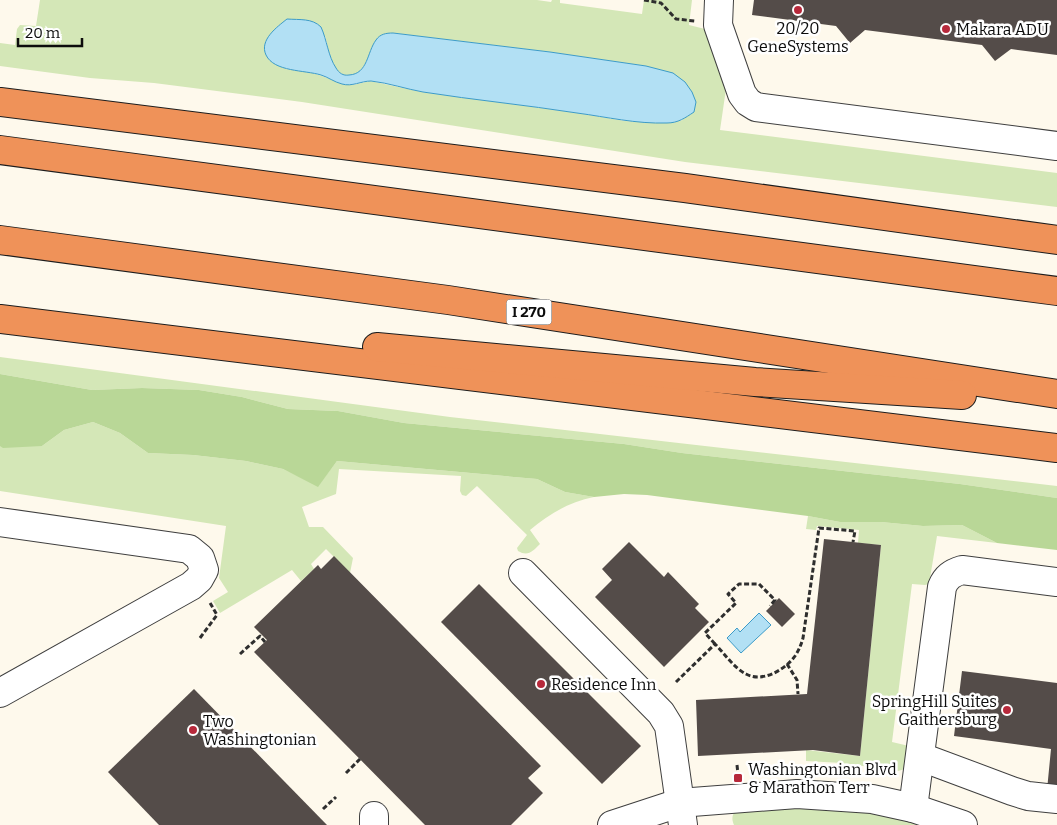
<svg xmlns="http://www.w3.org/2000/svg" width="1057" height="825" font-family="Bitter,serif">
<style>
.green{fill:#d4e7b7;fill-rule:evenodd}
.forest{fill:#b9d797}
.water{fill:#b2e0f4;stroke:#3c9bc8}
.building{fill:#544c49}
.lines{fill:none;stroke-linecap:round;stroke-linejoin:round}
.minor-casing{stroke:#3f3f3f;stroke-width:30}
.highway-casing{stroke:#1d1d1d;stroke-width:30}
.path{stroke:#2e2e2e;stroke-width:3;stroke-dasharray:5 2.5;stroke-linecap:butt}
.minor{stroke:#fff;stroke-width:28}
.highway{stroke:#ef9259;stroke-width:28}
.poi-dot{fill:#b7293b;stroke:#fff;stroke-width:2}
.labels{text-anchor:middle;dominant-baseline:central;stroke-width:5;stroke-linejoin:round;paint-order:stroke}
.shield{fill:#fff;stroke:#555;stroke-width:1}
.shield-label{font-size:15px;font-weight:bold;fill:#0c0c0c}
.poi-label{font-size:16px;fill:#0c0c0c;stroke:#fff;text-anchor:start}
</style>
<rect width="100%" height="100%" fill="#fef9ec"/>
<g class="green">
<path d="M40,0H537L551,2L552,0H560V3L642,14L644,0H692L689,25L705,29L726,89L720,130L1057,173V207L685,162L302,102L154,83L90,78L0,66V43L15,45L17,29L20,25L36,26ZM393,33L550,52L646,66L683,120L668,123L625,121L578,113L422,92L370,81L353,85L343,84L322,76L303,70L285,69L325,36C329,48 331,78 350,75C355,75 360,72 363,67C368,61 369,51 374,46C379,41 387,37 393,33Z"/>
<path d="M0,357L450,417L1057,486V498L960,484L682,453L624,444L404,423L338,411L288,409L242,397L199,390L142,388L92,390L0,374Z"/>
<path d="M93,422L120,433L148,453L193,455L246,461L283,469L318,486L337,461L537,479L565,492L594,497C569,502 549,514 530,530L540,544C533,551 528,557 518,551L517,548L527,535L477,486L466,496L462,495L460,491L461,476L339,469L336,494L302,507L309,527H323L353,558L350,573L326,549L311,564L314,569L301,581L292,570L220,613L213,601L228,592L219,578L226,526L0,491V446H42L64,430Z"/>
<path d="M808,516L840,522H881L923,526L962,525L997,543L937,536L929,584L925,585L912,584L892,742L909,746L905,769L898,771L842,763L806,761V750L860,756L881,545L858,543L859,530L817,526L816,530L806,529Z"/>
<path d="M741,806L861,808L932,825H734C730,816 734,811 741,806Z"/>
</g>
<path class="forest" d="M0,374L92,390L142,388L199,390L242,397L288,409L338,411L404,423L624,444L682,453L960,484L1057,498V550L997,543L962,525L923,526L881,522H840L808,516L647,495L624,494L594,497L565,492L537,479L337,461L318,487L283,469L246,461L193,455L148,453L120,433L93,422L64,430L42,446L3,448L0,446Z"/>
<g class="water">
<path d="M287,19C300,20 312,18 321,27C327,40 328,56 336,68C339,73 343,76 349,75C368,74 367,52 376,40C380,34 386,33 393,33L550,52L646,66L673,73L685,82L692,92L696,102L694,112C685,118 678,123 667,123C636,124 607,117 577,113C526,105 474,100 423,92C406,89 389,83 371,81C361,81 352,87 342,84C334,82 328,77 321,75C305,70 274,72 266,55C259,40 277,27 287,19Z"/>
<path d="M759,613L771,625L741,653L727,638L737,628L740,632Z"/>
</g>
<g class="building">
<path d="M754,0H1057V55L1011,49L995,61L982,45L865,30L850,43L836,26L752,15Z"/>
<path d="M824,539L881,545L860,756L813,750L698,756L696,700L807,694Z"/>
<path d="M629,542L664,577L668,572L699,604L695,608L709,622L664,667L595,597L612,580L602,569Z"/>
<path d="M334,556L541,766L528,778L543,793L511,825H425L254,652L267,640L254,627L318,565L321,569Z"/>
<path d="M479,584L641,746L602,784L441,622Z"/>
<path d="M779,598L795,614L782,627L766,611Z"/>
<path d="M962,671L1057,683V791L1047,790L1051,749L954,736Z"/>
<path d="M194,689L327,825H159L108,772Z"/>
</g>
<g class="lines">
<g class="minor-casing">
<g id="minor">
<path d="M719,0L718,25L742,94L748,102L756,107L1057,146"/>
<path d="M0,522L189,549L200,558L204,570L199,579L191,586L0,693"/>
<path d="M523,573L661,713L669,726L683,825"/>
<path d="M921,757L1012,791L1028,796L1057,799"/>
<path d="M913,808L942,587C946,577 952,573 962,570L1057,582"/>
<path d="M374,825V816"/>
<path d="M612,825L679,803L797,794L872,799L913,808L963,825"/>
</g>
</g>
<g class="highway-casing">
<g id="highway">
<path d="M0,102L685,188L1057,240"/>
<path d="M0,150L1057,291"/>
<path d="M0,240L448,300L1057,394"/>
<path d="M0,319L1057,448"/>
<path d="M377,347L755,382L962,395"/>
</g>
</g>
<g class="path">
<path d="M644,0L661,3L676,19L695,21"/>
<path d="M200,638L217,615L209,601"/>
<path d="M715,644L705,633L736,603L728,594L739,584H759L775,600L770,606"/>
<path d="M240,654L260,636L265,642"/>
<path d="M787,664L797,680L798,694"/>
<path d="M676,682L715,644C724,653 734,668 746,674C762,683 785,670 795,656C799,650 801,645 803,638L819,528L855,531L853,542"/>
<path d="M737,765L738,774"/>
<path d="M346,773L360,759"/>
<path d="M323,809L336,797"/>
</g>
<use href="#minor" class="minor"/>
<use href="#highway" class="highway"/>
</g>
<g class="poi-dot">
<circle cx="798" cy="10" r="5"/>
<circle cx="946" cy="29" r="5"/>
<circle cx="541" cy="684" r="5"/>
<circle cx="1007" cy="710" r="5"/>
<circle cx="193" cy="730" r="5"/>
<rect x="733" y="773" width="10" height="10" rx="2.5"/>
</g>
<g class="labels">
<rect class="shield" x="506.5" y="299.5" width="45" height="25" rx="4"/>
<g class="shield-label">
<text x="529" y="312">I 270</text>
</g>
<g class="poi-label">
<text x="798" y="28" text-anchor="middle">20/20<tspan x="798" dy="18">GeneSystems</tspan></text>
<text x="956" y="29">Makara ADU</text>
<text x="551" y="684">Residence Inn</text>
<text x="997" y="701" text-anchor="end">SpringHill Suites<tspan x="997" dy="18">Gaithersburg</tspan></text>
<text x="203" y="721">Two<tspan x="203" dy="18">Washingtonian</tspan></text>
<text x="748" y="769">Washingtonian Blvd<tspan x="748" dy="18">&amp; Marathon Terr</tspan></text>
</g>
</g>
<path d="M18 38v8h64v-8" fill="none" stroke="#0c0c0c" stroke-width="2.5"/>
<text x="25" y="38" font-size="15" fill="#0c0c0c" stroke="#ffffff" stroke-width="4" paint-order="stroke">20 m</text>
</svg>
